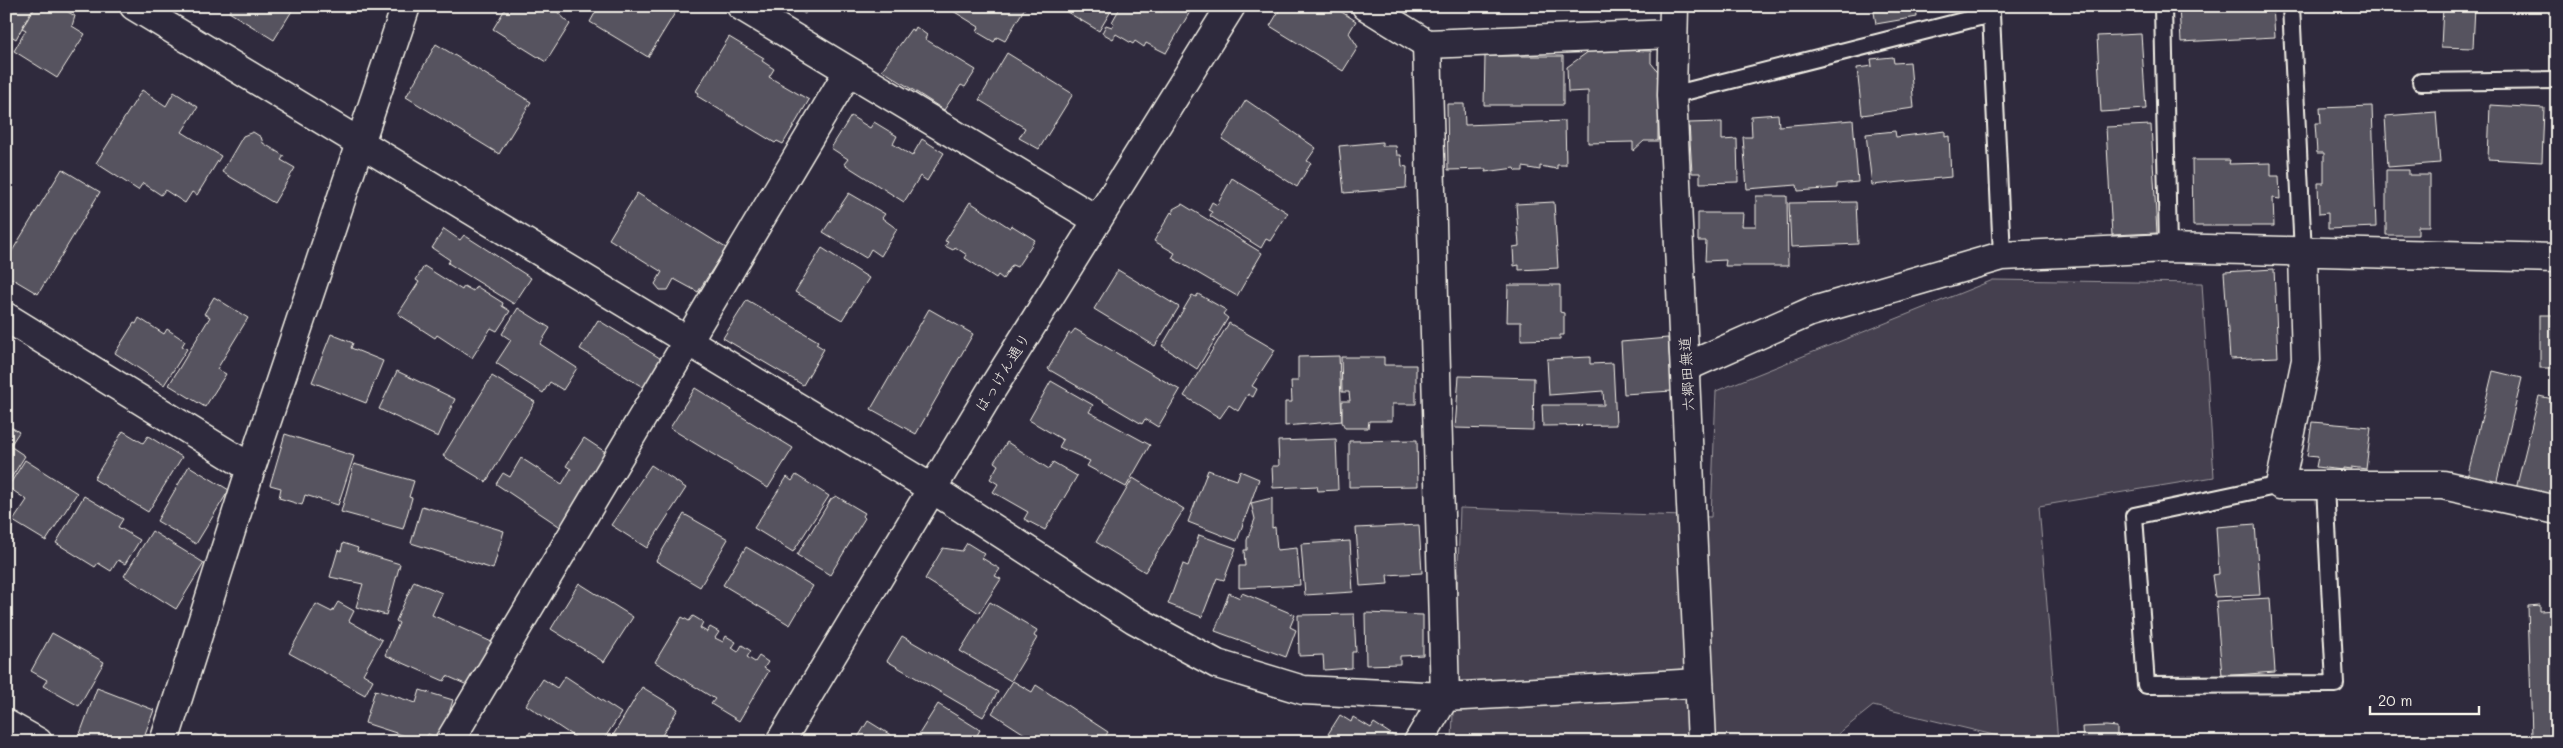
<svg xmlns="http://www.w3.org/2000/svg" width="2563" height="748" font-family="Mali,'Klee One',sans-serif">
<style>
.green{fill:#454050;stroke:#9c989c}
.building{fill:#56525f;stroke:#f4f1e8}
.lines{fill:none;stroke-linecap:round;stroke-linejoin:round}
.lane-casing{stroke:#f4f1e8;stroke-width:20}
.street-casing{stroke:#f4f1e8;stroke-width:31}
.secondary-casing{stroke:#f4f1e8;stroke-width:31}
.lane{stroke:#2f2a3d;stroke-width:16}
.street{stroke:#2f2a3d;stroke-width:28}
.secondary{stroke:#2f2a3d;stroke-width:28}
.labels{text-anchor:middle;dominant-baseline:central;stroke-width:4.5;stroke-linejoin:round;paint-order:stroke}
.street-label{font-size:15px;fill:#f4f1e8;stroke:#2f2a3d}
</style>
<rect width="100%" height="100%" fill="#2f2a3d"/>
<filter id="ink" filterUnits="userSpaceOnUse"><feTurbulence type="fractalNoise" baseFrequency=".02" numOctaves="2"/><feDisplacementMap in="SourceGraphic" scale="10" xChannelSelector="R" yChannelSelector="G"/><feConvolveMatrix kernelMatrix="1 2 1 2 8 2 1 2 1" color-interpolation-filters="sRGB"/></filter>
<g filter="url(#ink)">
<path class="green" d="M1993,280L2202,283L2214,477L2039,506L2058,742H2002V737L1873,706L1828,742H1452L1460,508L1711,517L1716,391Z"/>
<g class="building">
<path d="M6,6H34L16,39L6,33Z"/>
<path d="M36,6H58L75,16L72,26L85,34L57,78L14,51L26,30L22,28Z"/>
<path d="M233,6H295L274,40L229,12Z"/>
<path d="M507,6H551L570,24L546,62L493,29Z"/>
<path d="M599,6H674L678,8L648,57L590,22Z"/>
<path d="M792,6H810L805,14Z"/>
<path d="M945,6H1026L1005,41L997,37L994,42L977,32L979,27Z"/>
<path d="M1057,6H1114L1099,31Z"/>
<path d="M1121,6H1152L1162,12L1165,6H1185L1191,10L1166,53L1146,43L1144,47L1135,41L1133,44L1116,34L1113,39L1102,33L1106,25L1112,27L1114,23L1112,22Z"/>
<path d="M1282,6H1332L1356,21L1349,33L1358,47L1343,71L1270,26Z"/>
<path d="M1480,6H1501L1500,11Z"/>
<rect x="1519" y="6" width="44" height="2"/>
<path d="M1693,6H1719L1694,12Z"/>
<path d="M1873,6H1916L1917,17L1876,24Z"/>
<path d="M2179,6H2273L2275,37L2181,42Z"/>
<path d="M2443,6H2475L2473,48L2441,47Z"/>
<path d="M916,27L927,35L925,39L976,70L965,87L961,85L944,110L882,70L911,29L914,31Z"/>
<path d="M2141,34L2146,109L2101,112L2097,36Z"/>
<path d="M729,37L764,58L762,61L774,69L769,77L809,100L783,144L777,141L775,143L697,96L699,93L696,91Z"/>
<path d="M436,44L531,102L499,154L406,97Z"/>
<path d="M1592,49L1651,51V63L1661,75L1657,76L1663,98L1662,113L1658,123V141H1644L1633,151V142L1588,143V91L1568,92L1567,67Z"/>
<path d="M1007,53L1073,94L1039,149L1019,138L1025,128L979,100Z"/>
<path d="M1485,56H1563V105H1484Z"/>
<path d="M1893,57L1894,63L1910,62L1914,108L1862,115L1857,68L1872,66L1871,59Z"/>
<path d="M142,90L166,106L174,92L198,107L182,132L221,156L197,195L192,192L185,203L165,190L161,195L143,183L138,190L96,163Z"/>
<path d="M1246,100L1316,148L1307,161L1311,163L1297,187L1222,139Z"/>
<path d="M1447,104H1464L1465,125L1565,121L1566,165H1557V169L1540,166V170L1523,167V171H1516L1515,168L1485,172L1486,169L1448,170Z"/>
<path d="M2490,105L2544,108L2542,162L2488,159Z"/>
<path d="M2372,106L2376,227L2328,229V213L2319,214L2318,183H2324V153H2317L2315,123H2321L2320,108Z"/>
<path d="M2436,112L2440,163L2388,167L2385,116Z"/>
<path d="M1778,114L1779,126L1853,120L1858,182L1837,184V188L1798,191L1797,185L1747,189L1743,137H1752L1751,116Z"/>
<path d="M851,116L870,128L874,122L897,136L893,144L912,156L922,139L944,153L927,181L920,176L904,202L844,164L848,159L831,148Z"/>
<path d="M1722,122V140L1737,139L1738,182L1700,183V173H1692L1689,123Z"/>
<path d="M2151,125L2157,233L2112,235L2106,127Z"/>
<path d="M1895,131L1896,137L1945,131V137L1949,136L1951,177L1872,185L1866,134Z"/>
<path d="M253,132L261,137L263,143L284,156L281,160L295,168L274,203L222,172L243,136Z"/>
<path d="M1382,142V146H1396L1397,155H1401L1402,166L1407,167L1406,188L1344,193L1339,146Z"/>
<path d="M2192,160H2230L2229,164L2271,163V176H2279L2280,199L2273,198L2274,226H2193Z"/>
<path d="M62,169L100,192L38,294L6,275V261Z"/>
<path d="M2386,170H2409V175H2430V226H2418V235H2386Z"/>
<path d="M1232,178L1288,213L1270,241L1266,239L1261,248L1210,216L1212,212L1208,210L1212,202L1217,205Z"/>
<path d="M637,193L726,248L698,292L674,279L668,290H660L655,284L662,272L609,239Z"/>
<path d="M849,193L885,214L882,218L897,229L881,256L871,249L866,258L823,232Z"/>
<path d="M1756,196H1787L1788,266H1725L1726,260L1705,261L1706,241H1698V213H1743L1742,226H1756Z"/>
<path d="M970,202L1010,228L1011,225L1035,240L1017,267L1012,265L1003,279L998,275L996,278L965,258L967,255L955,247L953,250L945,246L948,242L945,241Z"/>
<path d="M1554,202L1558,268L1519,270V265L1514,266L1513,247L1519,246L1516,204Z"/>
<path d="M1856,202L1858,244L1791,247L1789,203Z"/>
<path d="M1182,204L1262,253L1237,296L1172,258L1175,253L1154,241L1171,212L1173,214V209Z"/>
<path d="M444,229L460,240L464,235L531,278L514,304L448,263L450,260L432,248Z"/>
<path d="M822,248L869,278L842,320L795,292Z"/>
<path d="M424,266L462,290L464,286L473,291L476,286L503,303L502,306L510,311L497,331L491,328L472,358L437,335L435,338L398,314L419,282L416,280Z"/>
<path d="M2274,269L2278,357L2230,359L2224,272Z"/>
<path d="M1118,270L1179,307L1155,346L1094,309Z"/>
<path d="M1508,285H1560V312L1564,313V335H1560V339L1521,340V322H1507Z"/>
<path d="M1198,294L1226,310L1223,314L1228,318L1197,369L1162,346L1192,295L1196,297Z"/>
<path d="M214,297L248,318L217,369L226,374L205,407L169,385L210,317L204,314Z"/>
<path d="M747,300L818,341L816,344L824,349L803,385L723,338Z"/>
<path d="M518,308L550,328L540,344L577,368L563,390L550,382L543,393L496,363L511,340L502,334Z"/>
<path d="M929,309L973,334L916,434L871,409Z"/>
<rect x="2540" y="315" width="17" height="53"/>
<path d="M139,318L164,334L167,329L185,341L182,346L187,349L164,385L115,353L134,323L136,324Z"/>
<path d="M598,320L663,360L651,392L580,349Z"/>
<path d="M1229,323L1275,350L1252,386L1257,389L1253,397L1248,394L1238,411L1229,405L1220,418L1184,396Z"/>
<path d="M1075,329L1180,390L1158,427L1145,419L1142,424L1048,369L1069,333L1071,334Z"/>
<path d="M331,334L353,343L351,348L383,361L366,403L312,382Z"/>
<path d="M1668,338L1672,391L1624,394L1621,342Z"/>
<path d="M1339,356L1342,421L1285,426V402H1292L1291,381H1298V357Z"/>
<path d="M1341,357H1384V365H1416V404H1392V421H1369L1368,428H1345L1342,422V401H1350L1349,392H1342Z"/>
<path d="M1590,357V364L1613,363L1616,425L1543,426L1542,405H1604L1603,391L1549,395L1547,359Z"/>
<path d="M397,371L455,399L438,437L379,409Z"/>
<path d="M2493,371L2522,378L2496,485L2467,478Z"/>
<path d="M492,376L535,402L486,482L443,456Z"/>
<path d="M1459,376L1534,378L1533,430L1455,428Z"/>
<path d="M1051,381L1093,405L1089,412L1150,445L1126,487L1087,466L1090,461L1059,447L1063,440L1029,420Z"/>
<path d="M695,388L793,448L768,488L670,428Z"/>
<path d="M2539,396L2557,400V499L2516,489Z"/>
<path d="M2312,422L2371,427L2366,469L2351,467V469L2343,468V470L2316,467L2318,457L2307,456Z"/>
<path d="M6,424L19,432L10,446L25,456L6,486Z"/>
<path d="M123,431L143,443L148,436L182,457L148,512L94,479Z"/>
<path d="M285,434L354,456L338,505L305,495L302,505L279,498L281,488L270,485Z"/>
<path d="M584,438L613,457L565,530L496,484L503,473L510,477L521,458L562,484L571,469L566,466Z"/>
<path d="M1336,439L1338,490L1318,491L1317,486L1273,488L1272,466H1279L1278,441Z"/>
<path d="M1417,440L1418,486L1349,487V441Z"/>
<path d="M1007,442L1049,469L1053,462L1077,476L1045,530L1024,519L1028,512L993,492L998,484L990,479L998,465L994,462Z"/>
<path d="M25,460L77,493L46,541L13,521L27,500L8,487Z"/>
<path d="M354,464L414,481L409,497L412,498L403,529L341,512Z"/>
<path d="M651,465L686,488L647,548L611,525Z"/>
<path d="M189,466L229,490L196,544L157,521Z"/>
<path d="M1208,470L1237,480L1240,471L1259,479L1237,541L1188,522Z"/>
<path d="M796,475L829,496L793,552L754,528L787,477L792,481Z"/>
<path d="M1133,478L1184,509L1145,572L1096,542Z"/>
<path d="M84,496L123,519L118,527L140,540L125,564L118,560L111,571L98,563L95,567L56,543Z"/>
<path d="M836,496L865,513L863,516L865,518L830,575L797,555L831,499Z"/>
<path d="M1272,498V528L1275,527L1277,550L1297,548L1300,585L1239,588V566H1245L1244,550H1247V540L1255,519L1251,503Z"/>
<path d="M422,506L504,531L493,569L411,543Z"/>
<path d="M684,514L728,539L700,587L656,561Z"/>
<path d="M2255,524L2260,595L2215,597L2212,575L2219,574L2216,527Z"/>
<path d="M1419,525L1422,573L1387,575L1388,584L1360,586L1356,528Z"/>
<path d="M152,531L204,563L176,609L124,576Z"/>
<path d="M1199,535L1236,548L1224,580L1217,578L1202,617L1168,604L1183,564L1188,566Z"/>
<path d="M1350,541L1353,592L1305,595L1301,544Z"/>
<path d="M343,543L358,548L357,551L400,564L386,615L356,607L363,584L330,577L338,550L341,551Z"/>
<path d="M967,543L985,554L982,558L1000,569L995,576L1001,579L979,613L925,579L943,548L962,551Z"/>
<path d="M746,547L813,586L790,625L723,585Z"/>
<path d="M414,581L442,593L432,615L494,643L474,688L447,676L444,681L385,655L399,623L396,621Z"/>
<path d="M579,583L633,617L604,662L551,629Z"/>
<path d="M1229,593L1240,598L1242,593L1295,615L1290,627L1296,630L1286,657L1215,631Z"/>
<path d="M2270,598L2275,672L2222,676L2216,601Z"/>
<path d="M338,602L354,611L349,621L382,640L363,674L373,680L365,695L289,653L316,604L332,612Z"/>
<path d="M990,602L1037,630L1034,636L1037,638L1011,681L960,651Z"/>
<path d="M2540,605V611L2557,610V736L2532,737L2528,606Z"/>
<path d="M1365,613L1423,615V655L1400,656V664L1366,665Z"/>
<path d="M1354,614L1356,652H1352V668L1324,670L1323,655L1299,656L1298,615Z"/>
<path d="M693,616L703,622L700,628L707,632L710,627L719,632L715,638L723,642L726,636L736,642L732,648L738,652L742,645L751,651L747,657L755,662L759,656L768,662L764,668L769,671L739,721L711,704L715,699L655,662L682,617L689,621Z"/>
<path d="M52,633L104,662L79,706L43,686L47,680L31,671Z"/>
<path d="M902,636L998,692L983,717L887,661Z"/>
<path d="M565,676L621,713L602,742H582L526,705L543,679L557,688Z"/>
<path d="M1013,681L1032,692L1036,685L1108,732L1102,742H1037L992,713Z"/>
<path d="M642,687L678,709L658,742H609Z"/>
<path d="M97,688L154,710L142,742H77Z"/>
<path d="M375,690L416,703L420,690L453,700L441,739L428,734L424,742L365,723Z"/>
<path d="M938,704L980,730L973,742H914Z"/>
<path d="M1340,715L1351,722L1353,717L1371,728L1374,723L1397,738L1395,742H1323Z"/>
<path d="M868,721L902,742H855Z"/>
<path d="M2106,726L2117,727V738H2138V742H2083L2082,727Z"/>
<path d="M530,732L546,742H524Z"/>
<path d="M216,733L230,742H195L201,739L211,741Z"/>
</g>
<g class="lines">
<g class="lane-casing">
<g id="lane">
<path d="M2163,6L2168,248"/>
<path d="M2291,6L2303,253"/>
<path d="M2421,82L2557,80"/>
<path d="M1672,95L1991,14L2002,256"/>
<path d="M2280,485L2134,516L2146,685L2335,684L2325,486"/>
</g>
</g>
<g class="street-casing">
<g id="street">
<path d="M134,6L931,488L1134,619L1217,664L1303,690L1445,697L1699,683"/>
<path d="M741,6L1097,220"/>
<path d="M1366,6L1427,44L1673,34"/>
<path d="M1674,6L1672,95L1702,742"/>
<path d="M2303,253L2306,360L2280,485H2443L2557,510"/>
<path d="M6,317L251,468"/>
<path d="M1686,367L1810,312L2002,256L2168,248L2557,258"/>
<path d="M6,724L38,742"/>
<path d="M164,742L251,468L406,6"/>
<path d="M449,742L848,72"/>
<path d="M1418,742L1445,697L1427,44"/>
</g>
</g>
<g class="secondary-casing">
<path id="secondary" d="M780,742L989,394L1231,6"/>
</g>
<use href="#lane" class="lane"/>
<use href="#street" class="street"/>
<use href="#secondary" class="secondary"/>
</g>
</g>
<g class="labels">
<g class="street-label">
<text transform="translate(1002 372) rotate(-58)">はっけん通り</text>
<text transform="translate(1686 374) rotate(-93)">六郷田無道</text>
</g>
</g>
<rect width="2563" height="748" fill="none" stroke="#2f2a3d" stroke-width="25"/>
<rect x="12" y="12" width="2538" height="723" fill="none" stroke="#f4f1e8" stroke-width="2" filter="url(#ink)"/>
<path d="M2370 706v8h109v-8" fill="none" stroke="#f4f1e8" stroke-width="2.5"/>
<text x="2378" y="706" font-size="15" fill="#f4f1e8" stroke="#2f2a3d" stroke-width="4" paint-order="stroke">20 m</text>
</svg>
